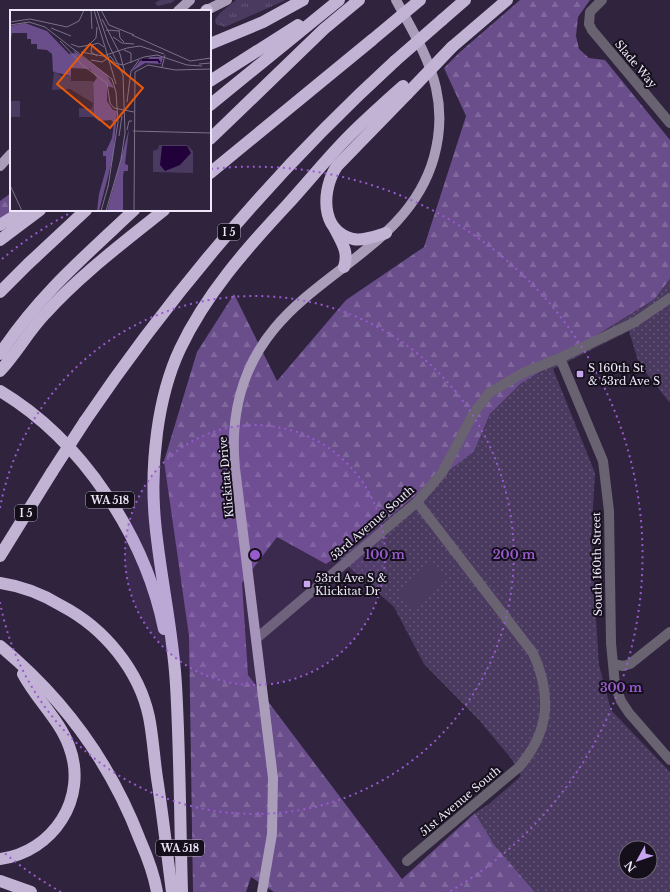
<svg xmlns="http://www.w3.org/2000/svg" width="670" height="892" font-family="'Libre Baskerville',serif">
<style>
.grass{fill:url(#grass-tufts)}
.forest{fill:url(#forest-firs)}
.park{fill:url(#park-dots);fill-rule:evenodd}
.pitch{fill:#4b3a60}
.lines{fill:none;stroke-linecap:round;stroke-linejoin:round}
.minor{stroke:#696371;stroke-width:10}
.major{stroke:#a99db9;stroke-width:10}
.highway{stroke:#c2b3d5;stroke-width:12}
.highway-bridge{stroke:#c2b3d5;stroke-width:12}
.ring{fill:none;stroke:#985bce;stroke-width:2;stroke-dasharray:2 4}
.poi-dot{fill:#c7a6ef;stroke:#140f1b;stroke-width:1.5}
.labels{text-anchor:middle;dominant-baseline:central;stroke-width:4;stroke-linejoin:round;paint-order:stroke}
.shield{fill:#140f1b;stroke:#ada6b6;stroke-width:1}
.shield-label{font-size:10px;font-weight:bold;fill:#eee7f9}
.street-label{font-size:11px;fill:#eee7f9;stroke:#140f1b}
.poi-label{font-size:11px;fill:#eee7f9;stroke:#140f1b;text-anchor:start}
.inset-river{fill:none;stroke:#22013b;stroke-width:2}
.inset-road{fill:none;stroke:#7b7188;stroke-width:1}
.view{fill:#e8590c;fill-opacity:0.15;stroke:#e8590c;stroke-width:2}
.inset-edge{fill:none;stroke:#eee7f9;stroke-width:2}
.centre{fill:#985bce;stroke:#140f1b;stroke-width:2}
.ring-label{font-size:12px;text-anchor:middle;font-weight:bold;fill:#985bce;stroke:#140f1b;stroke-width:4;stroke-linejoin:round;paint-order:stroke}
</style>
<defs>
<pattern id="grass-tufts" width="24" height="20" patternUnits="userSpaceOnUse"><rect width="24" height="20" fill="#4b3a60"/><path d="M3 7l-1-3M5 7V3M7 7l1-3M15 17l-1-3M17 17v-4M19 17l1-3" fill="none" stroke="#655678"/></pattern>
<pattern id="forest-firs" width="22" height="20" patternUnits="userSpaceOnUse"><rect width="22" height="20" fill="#6a4d8b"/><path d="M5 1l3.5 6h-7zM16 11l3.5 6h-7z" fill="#80679c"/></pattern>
<pattern id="park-dots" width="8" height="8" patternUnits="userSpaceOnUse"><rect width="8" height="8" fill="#4b3a60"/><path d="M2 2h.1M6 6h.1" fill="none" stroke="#655678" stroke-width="1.8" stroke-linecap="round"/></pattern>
</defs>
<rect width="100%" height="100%" fill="#2f233d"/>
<g class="grass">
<path d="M160,0H175L171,3L158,6L155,3Z"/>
<path d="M236,0H286L225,27L216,24L215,20L220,13Z"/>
</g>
<g class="forest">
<path d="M520,0H590L578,17L576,36L579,49L589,58L605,60L670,140V279L655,299L560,358L490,414L474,452L414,497L360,541L326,564L277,537L242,583L248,675L402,879L475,813L495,845L535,892H274L251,877L246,892H193L189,636L164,461L197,352L234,294L277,381L346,300L424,247L466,116L444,68L460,52Z"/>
<path d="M11,193V210H15L0,220V201Z"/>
</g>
<path class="park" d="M670,279V403L639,364L629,331L553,369L595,473L591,540L599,665L611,710L670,772V892H535L494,845L475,813L489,804L521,776L513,761L480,721L424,664L394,607L337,556L360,541L414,497L474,452L490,414L520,384L655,299ZM626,848H650V872H626Z"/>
<path class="pitch" d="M430,560L447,576L415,611L398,595Z"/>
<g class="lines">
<g class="minor">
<path d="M602,0L590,12L589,24L592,30L670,123"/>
<path d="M560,358L603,461L609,511L611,643L615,685L621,701L629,713L670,760"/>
<path d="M257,638L417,502L442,473L473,414L489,393L523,373L560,358L635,322L670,298"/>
<path d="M613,664L623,666L630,664L670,632"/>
<path d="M407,861L519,767C550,731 552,695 533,653L417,502"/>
</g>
<g class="major">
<path d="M207,10L227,0"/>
<path d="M178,11L190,0"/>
<path d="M0,166L11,154"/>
<path d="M262,892L272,834L273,778L235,468C230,418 241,369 274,329C324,268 411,240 434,157C440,135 441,110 436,88C429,57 411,28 396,0"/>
</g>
<g class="highway">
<path d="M206,11L207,10"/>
<path d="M442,20L465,0"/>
<path d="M210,44L263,22L303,0"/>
<path d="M452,47L507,0"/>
<path d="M210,81L298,25"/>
<path d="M210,105L339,0"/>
<path d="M210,139L324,29L359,0"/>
<path d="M210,173L372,40"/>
<path d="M0,225L24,210"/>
<path d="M335,229C342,243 349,252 344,267"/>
<path d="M386,233C376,236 364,241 353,239C319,231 322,188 337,166L407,94"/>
<path d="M0,240L40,210"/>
<path d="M0,292L28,264L86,210"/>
<path d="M0,354C38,296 84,257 134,210"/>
<path d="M0,371C16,354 28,332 45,314C80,275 123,243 164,210"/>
<path d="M0,391C82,440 145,536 164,629"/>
<path d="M85,421C174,290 278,168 395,61"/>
<path d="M0,556L52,472"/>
<path d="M0,583C21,586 44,595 62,606C104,628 139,670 149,717C153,737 154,758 157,778C163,816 167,854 172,892"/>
<path d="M0,646C63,698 111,764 140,840C147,856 154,874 157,892"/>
<path d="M0,859C53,852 89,798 69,746C59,719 36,699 23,674"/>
<path d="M0,881L31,892"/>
<path d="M182,892C180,823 180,754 176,685C173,630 160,576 155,521C150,466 157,398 180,349C206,294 246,249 287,205C308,182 328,157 350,135C367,118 385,102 403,86"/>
</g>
<g class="highway-bridge">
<path d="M372,40L420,0"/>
<path d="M395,61L442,20"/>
<path d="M407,94L452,47"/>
<path d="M52,472L85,421"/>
</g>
</g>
<circle cx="255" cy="555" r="130" fill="#985bce" fill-opacity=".12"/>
<g class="ring">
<circle cx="255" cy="555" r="130"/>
<path d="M0 508A259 259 0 1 1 0 602"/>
<path d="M61 892A389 389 0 0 1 2 851M2 259A389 389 0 0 1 72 212M211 169A389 389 0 0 1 449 892"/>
</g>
<g class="poi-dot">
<rect x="576" y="370" width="8" height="8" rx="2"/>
<rect x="303" y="580" width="8" height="8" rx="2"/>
</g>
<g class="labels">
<g class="shield">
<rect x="218" y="224" width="22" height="16" rx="3"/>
<rect x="86" y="492" width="48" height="16" rx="3"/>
<rect x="15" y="505" width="22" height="16" rx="3"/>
<rect x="156" y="840" width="48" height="16" rx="3"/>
</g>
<g class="shield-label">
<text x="229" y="232">I 5</text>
<text x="110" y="500">WA 518</text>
<text x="26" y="513">I 5</text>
<text x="180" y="848">WA 518</text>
</g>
<g class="street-label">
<text transform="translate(636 64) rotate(50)">Slade Way</text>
<text transform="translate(226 477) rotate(-95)">Klickitat Drive</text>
<text transform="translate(372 523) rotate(-41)">53rd Avenue South</text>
<text transform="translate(597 564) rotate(-91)">South 160th Street</text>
<text transform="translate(460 801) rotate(-40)">51st Avenue South</text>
</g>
<g class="poi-label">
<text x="588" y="368">S 160th St<tspan x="588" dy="13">&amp; 53rd Ave S</tspan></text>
<text x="315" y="578">53rd Ave S &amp;<tspan x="315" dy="13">Klickitat Dr</tspan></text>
</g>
</g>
<g transform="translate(10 10)">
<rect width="201" height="201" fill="#2f233d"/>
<path d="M15,13L37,21L59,44L65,43L63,40L97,65L104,78L97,76V91L103,100L107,101L103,147L89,201H87L89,184L96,159V146H93V141H96L102,128L104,113L101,110L89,111L84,107L83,73L87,68L80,59L61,58V66L43,62L42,44L37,40L27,39V34H21V29H17V23H2L0,36V16ZM140,47H153L151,54L135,53L121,62L130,51L137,50ZM119,119L115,154L118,155V161H114L113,166V201H97Z" fill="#6a4d8b"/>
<path d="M44,61L52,66H61V71H83L84,107H69V98L82,99L83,93L60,79L42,80ZM0,91H10V107H0ZM149,135H177L183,141V163L143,162V141L148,139Z" fill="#4b3a60"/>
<path d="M152,136H177L181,143L170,155L155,161L150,155Z" fill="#22013b"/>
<path class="inset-river" d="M132,50H148L150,53"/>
<path class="inset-road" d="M81,0L82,19M84,0L106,74M87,0L98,33L113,65L115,123L111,149M91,0L99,15L124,25M92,9L110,44L115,63M0,12L20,9L57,17L69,11L74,0M0,15L19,12L35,17L102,69L106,82L108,112L98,177M41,18L61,26M96,20L110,21M109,21L110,28L114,32M122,25L180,51L201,48M103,27L112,33L124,34M50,31L66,48M61,34L69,37L79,35L86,28L87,17M114,40L121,43V53M71,42L93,46L117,38L130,36L154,44M87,46L81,42L82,35L88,33L94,37M65,47L72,55L97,73L100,93L104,98L124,102M101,47L105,53L113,55L134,47L147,45L177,55L192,56M81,50L92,52L101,46M189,54L201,53M152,57L155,45M117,92L121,61L129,50M117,120L119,111H122M123,121L201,123M109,126L112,106M0,175L12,201M91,201L98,176M96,201L112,146M124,201L125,62L138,55L165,60L201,59"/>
<path class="view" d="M80,34L133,78L100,118L47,74Z"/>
<rect width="201" height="201" class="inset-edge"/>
</g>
<circle cx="255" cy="555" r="6" class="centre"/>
<g class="ring-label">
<text x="385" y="559">100 m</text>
<text x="514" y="559">200 m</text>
<text x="621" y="692">300 m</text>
</g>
<g transform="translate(638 860) rotate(230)"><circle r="19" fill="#140f1b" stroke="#6b6574"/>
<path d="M0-3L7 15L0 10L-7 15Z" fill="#c7a6ef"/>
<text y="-6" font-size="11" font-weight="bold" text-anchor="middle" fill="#eee7f9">N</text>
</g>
</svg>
